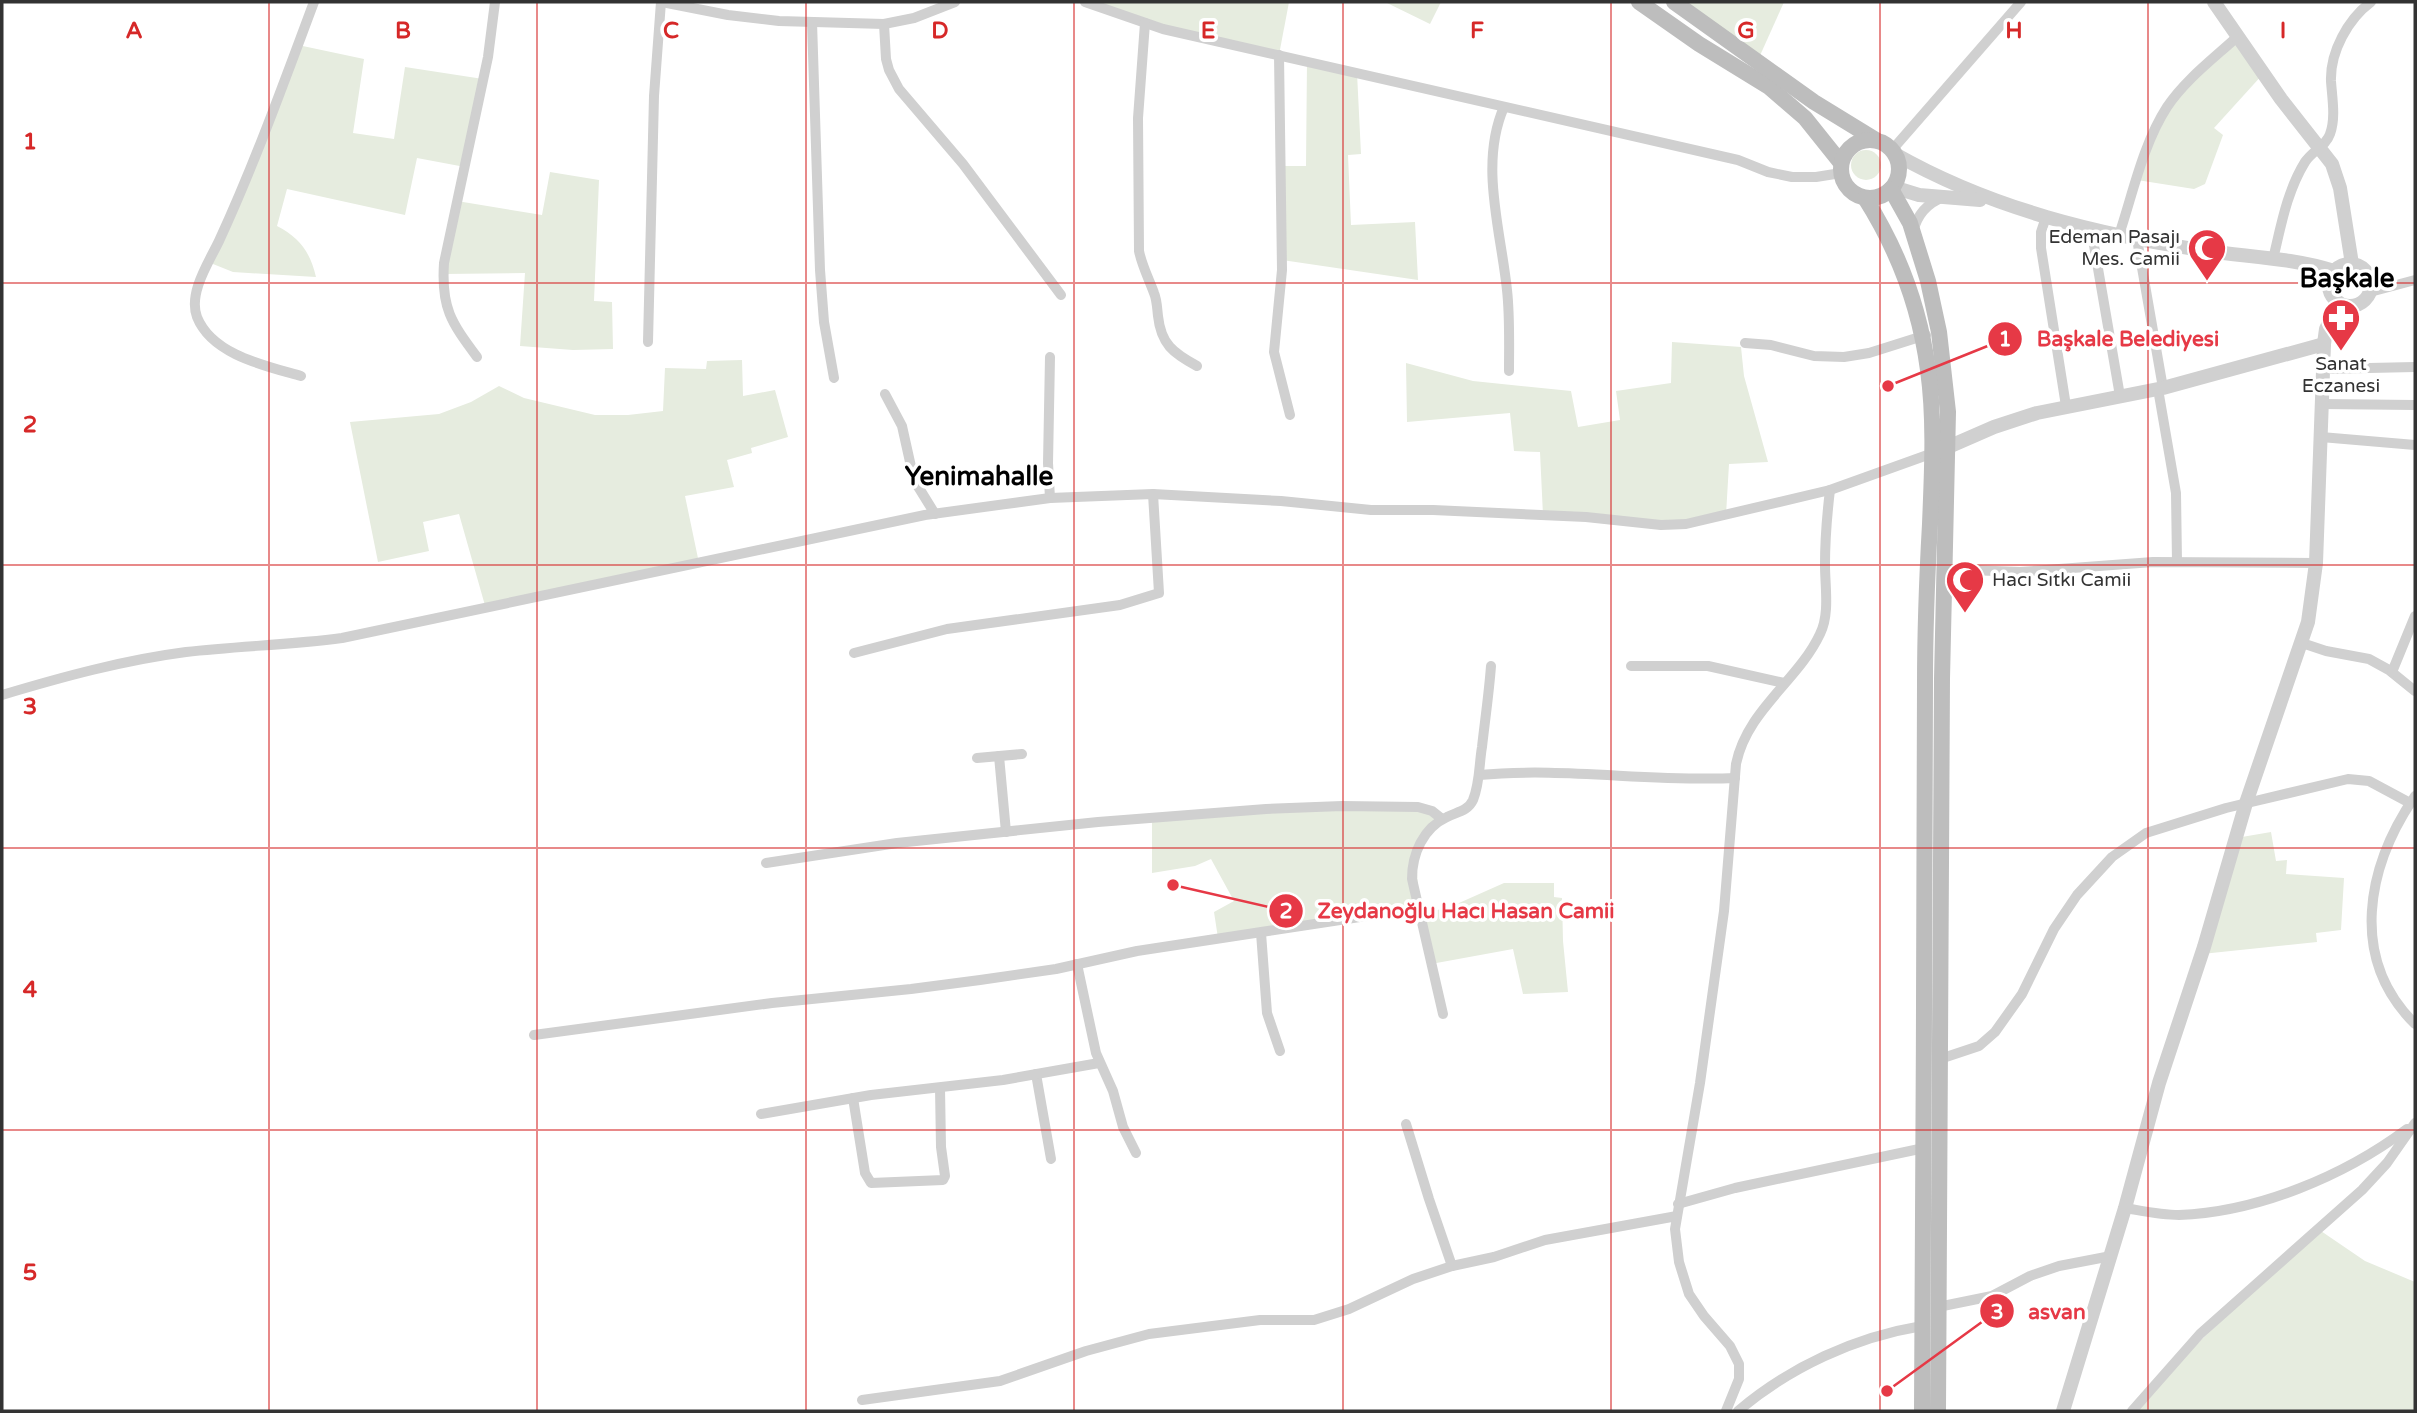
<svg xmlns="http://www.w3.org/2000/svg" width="2417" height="1413" font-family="'Varela Round',sans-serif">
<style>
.green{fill:#e6ecdf}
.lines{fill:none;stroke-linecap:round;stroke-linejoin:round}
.minor{stroke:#d0d0d0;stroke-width:10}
.tertiary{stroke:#d0d0d0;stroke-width:14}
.secondary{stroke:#bdbdbd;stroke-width:16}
.grid{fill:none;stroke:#d62828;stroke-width:2;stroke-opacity:0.55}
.labels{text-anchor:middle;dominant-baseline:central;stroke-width:7;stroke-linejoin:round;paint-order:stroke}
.poi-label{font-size:19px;fill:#333;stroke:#fff;text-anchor:end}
.district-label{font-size:26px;font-weight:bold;fill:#000;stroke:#fff}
.grid-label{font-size:23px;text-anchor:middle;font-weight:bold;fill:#d62828;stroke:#fff;stroke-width:7;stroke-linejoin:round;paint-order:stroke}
.leader{fill:none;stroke:#e63946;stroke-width:2.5}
.callout-dot{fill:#e63946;stroke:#fff;stroke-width:2.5}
.mark-label{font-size:21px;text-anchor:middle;font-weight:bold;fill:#fff}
.callout-label{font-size:21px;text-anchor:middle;font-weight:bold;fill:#e63946;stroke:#fff;stroke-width:7;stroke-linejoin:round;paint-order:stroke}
</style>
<rect width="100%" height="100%" fill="#fff"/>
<g class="green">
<path d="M1085,2H1289L1279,55L1163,29Z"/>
<path d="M1385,2H1441L1430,24Z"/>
<path d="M1674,2H1784L1758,60Z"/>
<path d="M2237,37L2263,74L2214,128L2223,135L2205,184L2194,189L2137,180L2167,107Z"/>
<path d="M298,45L364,59L353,133L394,139L405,67L483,79L465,167L417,158L405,215L287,189L277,226C300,238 310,252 316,277L233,272L208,262Z"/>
<path d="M1307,61L1357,73L1361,154L1348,155L1351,225L1415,222L1418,280L1282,260L1280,166H1306Z"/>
<circle cx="1866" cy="165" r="15"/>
<path d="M550,172L599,180L594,301L612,302L613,349L573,350L520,346L525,273L443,274L457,201L542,215Z"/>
<path d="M1672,342L1741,347L1744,376L1768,462L1729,464L1726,515L1686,524L1543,515L1540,452L1514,451L1510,413L1407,422L1406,363L1473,381L1571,391L1578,427L1620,420L1616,391L1671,383Z"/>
<path d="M742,360L743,396L775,390L788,437L751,448L752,453L727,460L734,487L685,496L699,563L486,609L459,514L423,522L429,551L378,562L350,422L439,414L471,402L499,386L524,398L595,415H628L663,411L665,368L706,369L707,361Z"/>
<path d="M1418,807L1437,814L1416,852L1419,908L1218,938L1214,912L1234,901L1211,859L1195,866L1152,873V818Z"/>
<path d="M2271,832L2276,861L2287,860L2286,874L2344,878L2341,930L2316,933L2317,942L2202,954L2236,838Z"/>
<path d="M1504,883H1554V897L1562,898L1563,941L1568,992L1523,994L1513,949L1431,964L1420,914L1450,907Z"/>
<path d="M2318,1229L2365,1261L2415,1282V1411H2132L2158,1381Z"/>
</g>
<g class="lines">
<g class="minor">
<path d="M662,2L728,15L779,21L884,24L914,18L955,2"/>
<path d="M1085,2L1163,29L1738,160L1768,172L1792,177H1816L1841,173"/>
<path d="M812,22L820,270L824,322L834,378"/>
<path d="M1145,23L1138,118L1139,251C1142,266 1149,279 1154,293C1157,300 1157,308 1158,316C1161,344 1173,353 1197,366"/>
<path d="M884,24L886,59L889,70L899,89L963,164L1061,295"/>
<path d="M1279,55L1282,270L1274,352L1290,415"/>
<path d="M1504,107C1479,164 1501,231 1507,290C1510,317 1509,344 1509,371"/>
<path d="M1892,150L2021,2"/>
<path d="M2046,217L2041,232V248L2066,406"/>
<path d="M2091,228L2120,396"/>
<path d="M1913,232C1917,215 1927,203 1944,197"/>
<path d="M2119,235C2133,193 2143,144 2167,107C2185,80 2213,59 2237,37"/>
<path d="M2137,239L2163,388"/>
<path d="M2273,259C2281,226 2287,191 2305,162C2312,151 2326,146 2330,134C2336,118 2332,97 2331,81C2330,52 2348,19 2371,2"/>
<path d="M2370,292L2415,280"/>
<path d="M648,342L654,96L661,2"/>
<path d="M1745,343L1771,345L1814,356L1844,357L1869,353L1926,335"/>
<path d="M477,357C451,322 441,308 444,263L488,57L495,2"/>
<path d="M1050,357L1048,463L1050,498"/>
<path d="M2323,369L2415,367"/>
<path d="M301,376C266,366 212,355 197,317C188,293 209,262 219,241C255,163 284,82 314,2"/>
<path d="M2158,389L2176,493L2177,562"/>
<path d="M885,394L902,426L914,480L935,514"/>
<path d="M2322,404L2415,405"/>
<path d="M2321,437L2415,445"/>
<path d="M1945,569L2020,572L2153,562L2316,563"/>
<path d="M2302,643L2326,651L2369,659L2389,670L2415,691"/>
<path d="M854,653L947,629L1120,605L1159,593L1153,494"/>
<path d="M1631,666H1708L1784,683"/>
<path d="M2392,672L2415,616"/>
<path d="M2,695C62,677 124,660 186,652C238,646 290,645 342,638L925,515L1050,498L1153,494L1281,501L1371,510H1433L1586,517L1661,525L1686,524L1830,490L1933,453"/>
<path d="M999,756L1006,832"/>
<path d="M977,758L1022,754"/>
<path d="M1479,775C1564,767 1649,782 1735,778"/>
<path d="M2415,796C2367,866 2348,958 2415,1024"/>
<path d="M766,863L897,843L1098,822L1266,809L1342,806L1418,807L1432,811L1442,819"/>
<path d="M1261,933L1267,1013L1280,1051"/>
<path d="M1077,964L1096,1053L1113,1091L1123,1127L1136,1153"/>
<path d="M1443,1014L1412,879C1412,854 1423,828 1447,817C1457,812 1468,811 1473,800C1480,783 1479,764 1482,747C1485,720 1489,693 1491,666"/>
<path d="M534,1035L772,1003L911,989L980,980L1056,969L1137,951L1419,908"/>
<path d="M1940,1059L1979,1046L1995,1032L2022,994L2054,929L2077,895L2112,857L2146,833L2226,808L2348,779L2369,781L2410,803"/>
<path d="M1036,1074L1051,1159"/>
<path d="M853,1098L865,1173L871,1183L943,1180L945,1176L941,1147L940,1088"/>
<path d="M761,1114L871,1095L1003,1080L1099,1063"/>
<path d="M1406,1124L1429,1199L1452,1266"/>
<path d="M1678,1204L1735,1188L1924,1148"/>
<path d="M2125,1208C2143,1211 2161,1215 2179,1215C2258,1212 2344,1176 2407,1129"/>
<path d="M1938,1307L1992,1296L2030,1276L2059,1266L2111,1256"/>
<path d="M862,1400L1000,1381L1086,1351L1149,1334L1260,1320H1314L1349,1309L1413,1279L1452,1266L1494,1257L1545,1240L1677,1216"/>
<path d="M1726,1411L1739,1379V1364L1730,1346L1704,1316L1689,1294L1679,1262L1675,1229L1700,1083L1724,911L1736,764C1747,710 1798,681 1820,634C1830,614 1825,587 1825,565C1825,540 1827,515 1830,490"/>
<path d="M1738,1411C1790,1367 1855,1337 1922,1326"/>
<path d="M2132,1411L2200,1334L2362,1190L2387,1163L2415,1123"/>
</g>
<g class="tertiary">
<path d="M2214,2L2281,99L2332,164L2340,188L2352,264"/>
<path d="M1895,154C1992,209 2099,235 2208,251C2250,257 2293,258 2334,271"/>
<path d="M1893,187L1919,195L1980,200"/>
<circle cx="2350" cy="285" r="21"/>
<path d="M1939,451L1994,427L2037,413L2163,388L2324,344"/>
<path d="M2063,1411L2125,1208L2159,1083L2204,947L2246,803L2308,622L2316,563L2324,344L2326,329L2338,302"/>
</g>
<g class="secondary">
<path d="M1639,2L1699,44L1769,87L1805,118L1841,163"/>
<path d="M1674,2L1814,102L1876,140"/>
<circle cx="1870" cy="169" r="29"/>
<path d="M1891,189L1910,223L1928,281L1939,332L1948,412L1942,679L1938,1411"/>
<path d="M1865,198C1898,250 1920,309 1928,370C1935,421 1932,473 1930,524C1927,577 1925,631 1925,684C1925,926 1923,1169 1922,1411"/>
</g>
</g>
<path class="grid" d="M269,2V1411M537,2V1411M806,2V1411M1074,2V1411M1343,2V1411M1611,2V1411M1880,2V1411M2148,2V1411M2,283H2415M2,565H2415M2,848H2415M2,1130H2415"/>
<defs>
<g id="mosque-pin" transform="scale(2.0125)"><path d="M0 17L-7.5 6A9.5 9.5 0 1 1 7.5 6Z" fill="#e63946" stroke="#fff"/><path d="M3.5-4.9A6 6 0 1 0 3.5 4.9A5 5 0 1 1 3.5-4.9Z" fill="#fff"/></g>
<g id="pharmacy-pin" transform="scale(2.0125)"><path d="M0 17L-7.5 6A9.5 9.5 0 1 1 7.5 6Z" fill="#e63946" stroke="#fff"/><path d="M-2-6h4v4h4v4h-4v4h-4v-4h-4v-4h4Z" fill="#fff"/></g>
</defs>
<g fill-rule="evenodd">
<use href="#mosque-pin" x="2207" y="248"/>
<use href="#pharmacy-pin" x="2341" y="318"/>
<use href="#mosque-pin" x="1965" y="580"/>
</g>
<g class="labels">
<g class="poi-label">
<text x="2180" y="237">Edeman Pasajı<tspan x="2180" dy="22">Mes. Camii</tspan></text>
<text x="2341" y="364" text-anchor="middle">Sanat<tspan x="2341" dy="22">Eczanesi</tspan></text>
<text x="1992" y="580" text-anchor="start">Hacı Sıtkı Camii</text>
</g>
<g class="district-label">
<text x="2347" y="278">Başkale</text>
<text x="979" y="476">Yenimahalle</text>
</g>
</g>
<g class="grid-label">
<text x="134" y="38">A</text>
<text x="403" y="38">B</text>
<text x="671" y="38">C</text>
<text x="940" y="38">D</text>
<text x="1208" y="38">E</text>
<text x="1477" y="38">F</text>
<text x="1746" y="38">G</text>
<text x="2014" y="38">H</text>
<text x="2283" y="38">I</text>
<text x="30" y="149">1</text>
<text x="30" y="432">2</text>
<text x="30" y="714">3</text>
<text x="30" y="997">4</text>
<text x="30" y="1280">5</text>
</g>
<path class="leader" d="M1888 386L2005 339M1173 885L1286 911M1887 1391L1997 1311"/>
<g class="callout-dot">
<circle cx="1888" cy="386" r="7"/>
<circle cx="1173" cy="885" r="7"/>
<circle cx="1887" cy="1391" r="7"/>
<circle cx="2005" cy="339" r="18"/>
<circle cx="1286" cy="911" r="18"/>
<circle cx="1997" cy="1311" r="18"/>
</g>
<g class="mark-label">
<text x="2005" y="346">1</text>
<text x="1286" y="918">2</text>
<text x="1997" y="1319">3</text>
</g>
<g class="callout-label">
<text x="2128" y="346">Başkale Belediyesi</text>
<text x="1466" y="918">Zeydanoğlu Hacı Hasan Camii</text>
<text x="2057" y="1319">asvan</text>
</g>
<rect width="2417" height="1413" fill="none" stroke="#333333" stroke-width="7"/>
</svg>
